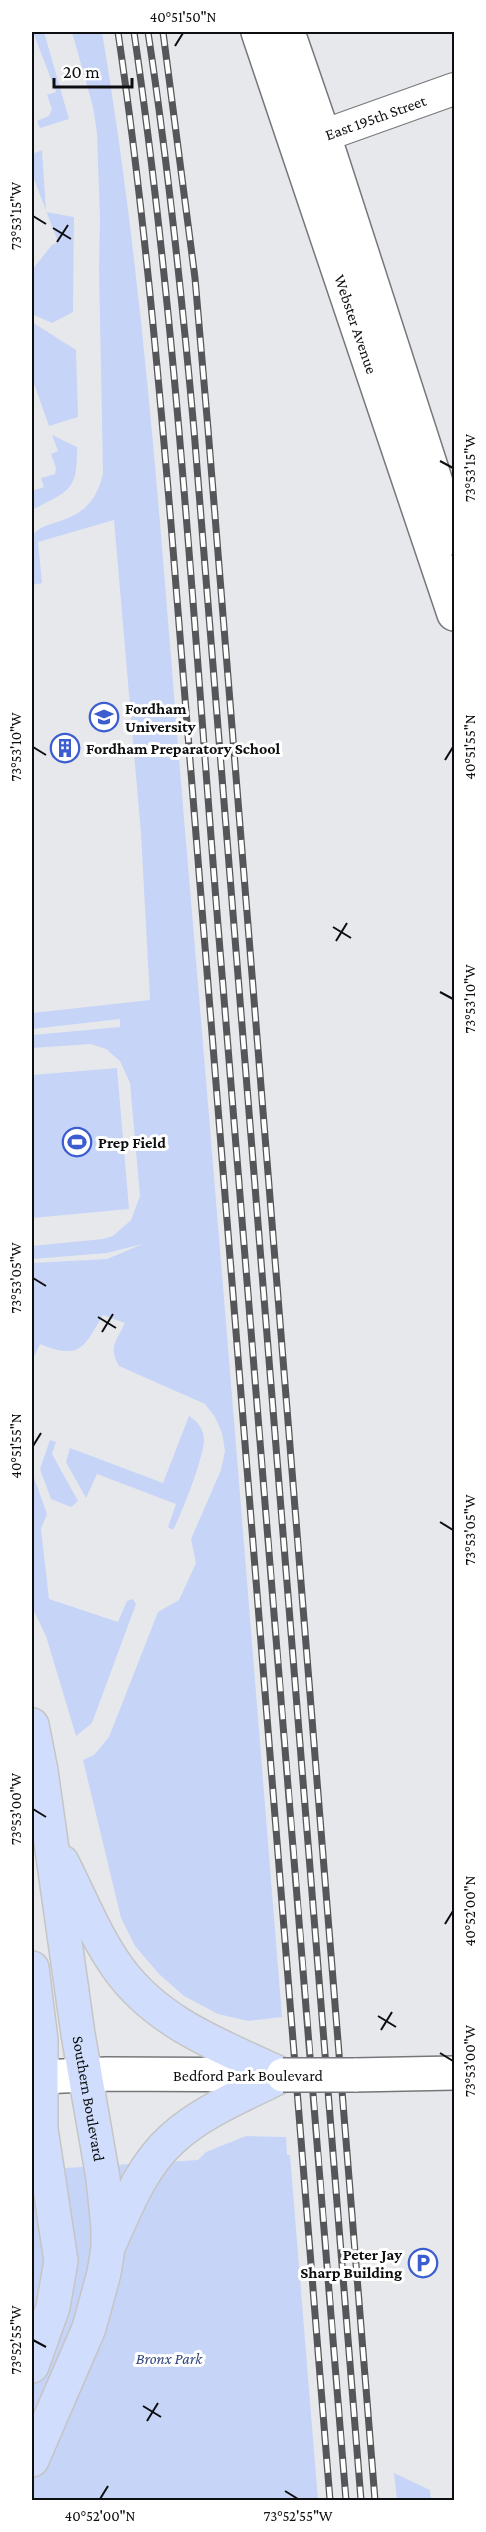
<svg xmlns="http://www.w3.org/2000/svg" width="486" height="2532" font-family="'Crimson Pro',serif">
<style>
.green{fill:#c6d5f7}
.lines{fill:none;stroke-linecap:round;stroke-linejoin:round}
.street-casing{stroke:#75777a;stroke-width:34}
.secondary-casing{stroke:#75777a;stroke-width:36}
.primary-casing{stroke:#c5c5c5;stroke-width:36}
.street{stroke:#fff;stroke-width:32}
.secondary{stroke:#fff;stroke-width:33}
.primary{stroke:#d1ddfd;stroke-width:33}
.rail-casing{stroke:#555658;stroke-width:7}
.rail{stroke:#fff;stroke-width:4.5;stroke-dasharray:14;stroke-linecap:butt}
.secondary-bridge-casing{stroke:#75777a;stroke-width:36;stroke-linecap:butt}
.secondary-bridge{stroke:#fff;stroke-width:33}
.ticks{fill:none;stroke:#0d0e0f;stroke-width:2}
.labels{text-anchor:middle;dominant-baseline:central;stroke-width:6;stroke-linejoin:round;paint-order:stroke}
.street-label{font-size:16px;fill:#0d0e0f;stroke:#fff}
.poi-label{font-size:16px;font-weight:bold;fill:#0d0e0f;stroke:#fff;text-anchor:start}
.park-label{font-size:16px;font-style:italic;fill:#33477e;stroke:#fff}
.neatline{fill:none;stroke:#0d0e0f;stroke-width:2}
.ticks-label{font-size:15px;text-anchor:middle;fill:#0d0e0f}
</style>
<rect width="100%" height="100%" fill="#e7e8ec"/>
<g class="green">
<path d="M33,32H44L69,119L40,128L37,121L49,116L52,109L47,95L56,92Z"/>
<path d="M72,32H102C146,292 162,556 184,818C218,1218 250,1617 282,2017L248,2021L218,2014L184,1996L159,1974L135,1946L121,1918L83,1760L94,1755L109,1737L158,1612L179,1600L196,1563L191,1539L221,1470L225,1451L222,1433L215,1417L205,1404L119,1366C108,1346 116,1342 125,1323L103,1315C84,1346 82,1361 40,1344L32,1361V1263L107,1259L143,1244L107,1253L32,1259V1246L103,1239L113,1236L131,1220L140,1196L130,1083L120,1061L106,1049L91,1044L32,1048V1035L120,1027V1019L32,1029V1013L150,1000L141,834L114,520L38,542L42,583L32,585C31,573 28,549 32,538C39,515 91,532 103,473L99,268L100,220L97,133L93,107Z"/>
<path d="M42,150L46,212L74,217L73,312L52,323L32,314V270L52,245L58,242L32,174V154Z"/>
<path d="M32,322L76,350L78,417L49,426L32,378Z"/>
<path d="M52,435L77,447C78,492 68,491 32,510V491L44,487L41,478L55,474L56,468L51,454L58,451Z"/>
<path d="M117,1068L129,1209L32,1218V1075Z"/>
<path d="M189,1416C198,1422 203,1428 204,1439C205,1454 181,1516 173,1530L168,1527L176,1504L97,1474L86,1498L66,1462L70,1448L163,1483Z"/>
<path d="M50,1440L56,1442L52,1454L78,1501L71,1507L51,1499L40,1469Z"/>
<path d="M32,1472L47,1514L41,1529L49,1599L118,1622L127,1601L133,1599L136,1604L92,1723L76,1736L46,1636L32,1607Z"/>
<path d="M246,2136L286,2137L287,2155H290L318,2500H32V2170L198,2160L206,2152Z"/>
<path d="M394,2473L430,2490L431,2500H397Z"/>
</g>
<g class="lines">
<g class="street-casing">
<g id="street">
<path id="s1" d="M300,144L454,89"/>
</g>
</g>
<g class="secondary-casing">
<g id="secondary">
<path id="s2" d="M258,32L454,614"/>
<path d="M288,32L330,154L454,538"/>
<path d="M354,2075L454,2073"/>
<path d="M42,2077L106,2074L283,2075"/>
</g>
</g>
<g class="primary-casing">
<g id="primary">
<path id="s3" d="M32,1725L41,1771L78,2034L103,2178L108,2228V2248L104,2273L89,2328L32,2460"/>
<path d="M62,1862C80,1897 95,1936 118,1968C158,2024 223,2047 283,2075"/>
<path d="M32,1968L41,2040V2129L61,2261L53,2307L32,2366"/>
<path d="M111,2241C127,2205 142,2166 172,2139C202,2111 246,2094 283,2075"/>
</g>
</g>
<use href="#street" class="street"/>
<use href="#secondary" class="secondary"/>
<use href="#primary" class="primary"/>
<g class="rail-casing">
<g id="rail">
<path d="M118,32C142,195 157,359 171,524L330,2500"/>
<path d="M134,32C180,348 196,668 223,986C264,1491 306,1996 346,2500"/>
<path d="M148,32C168,164 182,297 194,430L361,2500"/>
<path d="M163,32L195,278L208,429L375,2500"/>
</g>
</g>
<use href="#rail" class="rail"/>
<g class="secondary-bridge-casing">
<path id="secondary-bridge" d="M283,2075H354"/>
</g>
<use href="#secondary-bridge" class="secondary-bridge"/>
</g>
<path class="ticks" d="M175,46L183,33M33,216L46,224M53,228L71,239M57,242L68,225M440,461L453,468M33,747L46,755M445,760L453,747M333,927L351,938M336,941L347,923M440,992L453,999M33,1278L46,1286M98,1317L116,1328M102,1332L113,1314M33,1446L41,1433M440,1522L453,1530M33,1809L46,1817M445,1924L453,1911M378,2016L396,2027M381,2030L392,2012M440,2053L453,2061M33,2340L46,2347M143,2406L161,2417M147,2421L158,2403M285,2491L298,2499M100,2499L108,2486"/>
<defs>
<g id="university-ring" transform="scale(1.5)"><circle r="9.5" fill="#fff" stroke="#3b5dcf" stroke-width="1.5"/><path d="M0-5L7-2L0 1L-7-2ZM-4 1L0 2.5L4 1V4Q0 6-4 4Z" fill="#3b5dcf"/></g>
<g id="building-ring" transform="scale(1.5)"><circle r="9.5" fill="#fff" stroke="#3b5dcf" stroke-width="1.5"/><path d="M-4-6H4V6H1V3H-1V6H-4ZM-2.5-4.3h1.7v1.8h-1.7ZM.8-4.3h1.7v1.8H.8ZM-2.5-1h1.7V.8h-1.7ZM.8-1h1.7V.8H.8Z" fill="#3b5dcf"/></g>
<g id="stadium-ring" transform="scale(1.5)"><circle r="9.5" fill="#fff" stroke="#3b5dcf" stroke-width="1.5"/><path d="M0-5a6.5 5 0 1 0 0 10a6.5 5 0 1 0 0-10ZM-3.5-1.8h7v3.6h-7Z" fill="#3b5dcf"/></g>
<g id="parking-ring" transform="scale(1.5)"><circle r="9.5" fill="#fff" stroke="#3b5dcf" stroke-width="1.5"/><path d="M-3.5-5.5H1a3.5 3.5 0 0 1 0 7H-1V5.5H-3.5ZM-1-3.4V-.6H.8a1.4 1.4 0 0 0 0-2.8Z" fill="#3b5dcf"/></g>
</defs>
<g fill-rule="evenodd">
<use href="#university-ring" x="104" y="717"/>
<use href="#building-ring" x="65" y="748"/>
<use href="#stadium-ring" x="77" y="1142"/>
<use href="#parking-ring" x="423" y="2263"/>
</g>
<g class="labels">
<g class="street-label">
<text stroke="none"><textPath href="#s1" startOffset="80">East 195th Street</textPath></text>
<text stroke="none"><textPath href="#s2" startOffset="308">Webster Avenue</textPath></text>
<text x="248" y="2075">Bedford Park Boulevard</text>
<text stroke="none"><textPath href="#s3" startOffset="378">Southern Boulevard</textPath></text>
</g>
<g class="poi-label">
<text x="125" y="708">Fordham<tspan x="125" dy="18">University</tspan></text>
<text x="86" y="748">Fordham Preparatory School</text>
<text x="98" y="1142">Prep Field</text>
<text x="402" y="2254" text-anchor="end">Peter Jay<tspan x="402" dy="18">Sharp Building</tspan></text>
</g>
<g class="park-label">
<text x="169" y="2358">Bronx Park</text>
</g>
</g>
<rect width="486" height="2532" fill="none" stroke="#ffffff" stroke-width="66"/>
<path d="M54 78v9h78v-9" fill="none" stroke="#0d0e0f" stroke-width="3"/>
<text x="63" y="78" font-size="18" fill="#0d0e0f" stroke="#ffffff" stroke-width="4.5" paint-order="stroke">20 m</text>
<rect x="33" y="33" width="420" height="2466" class="neatline"/>
<g class="ticks-label">
<text x="183" y="22">40°51'50"N</text>
<text transform="translate(16 216) rotate(-90)" y="5">73°53'15"W</text>
<text transform="translate(470 468) rotate(-90)" y="5">73°53'15"W</text>
<text transform="translate(16 747) rotate(-90)" y="5">73°53'10"W</text>
<text transform="translate(470 747) rotate(-90)" y="5">40°51'55"N</text>
<text transform="translate(470 999) rotate(-90)" y="5">73°53'10"W</text>
<text transform="translate(16 1278) rotate(-90)" y="5">73°53'05"W</text>
<text transform="translate(16 1446) rotate(-90)" y="5">40°51'55"N</text>
<text transform="translate(470 1530) rotate(-90)" y="5">73°53'05"W</text>
<text transform="translate(16 1809) rotate(-90)" y="5">73°53'00"W</text>
<text transform="translate(470 1911) rotate(-90)" y="5">40°52'00"N</text>
<text transform="translate(470 2061) rotate(-90)" y="5">73°53'00"W</text>
<text transform="translate(16 2340) rotate(-90)" y="5">73°52'55"W</text>
<text x="100" y="2521">40°52'00"N</text>
<text x="298" y="2521">73°52'55"W</text>
</g>
</svg>
